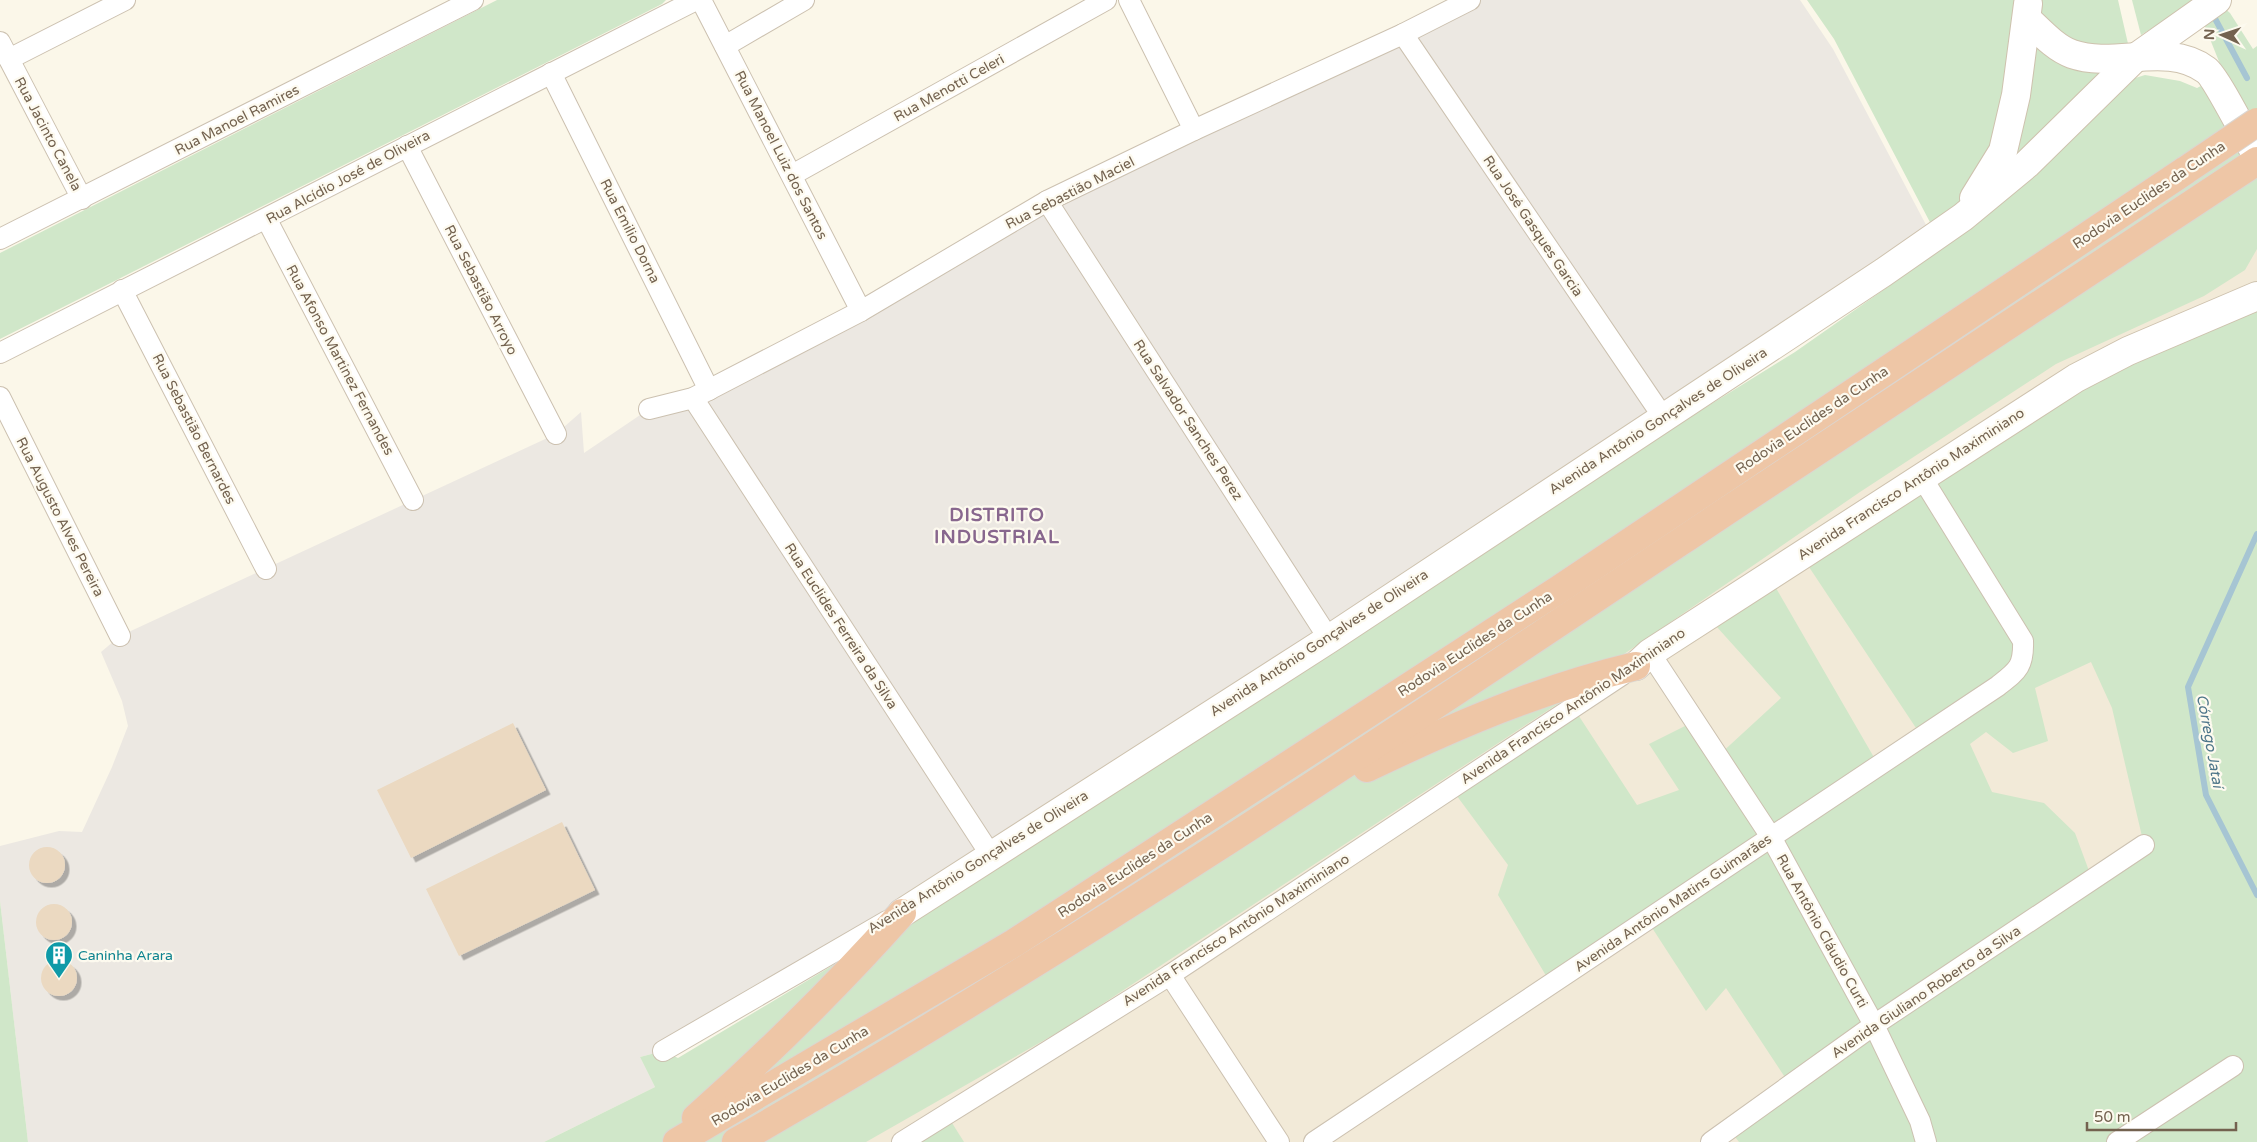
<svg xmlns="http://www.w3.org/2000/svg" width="2257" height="1142" font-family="'Varela Round',sans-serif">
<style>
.residential{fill:#f2ead8}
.industrial{fill:#ece8e2}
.green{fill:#d0e7c9;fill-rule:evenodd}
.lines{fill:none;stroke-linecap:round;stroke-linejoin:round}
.stream{stroke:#a6c5d3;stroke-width:6}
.building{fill:#ebd9c1;filter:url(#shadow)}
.minor-casing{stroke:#ccc1b0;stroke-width:22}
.secondary-casing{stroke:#cec2ae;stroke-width:30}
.motorway-casing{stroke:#dbd6d1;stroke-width:30}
.minor{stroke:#fff;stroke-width:20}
.secondary{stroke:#fff;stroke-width:28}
.motorway{stroke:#eec6a6;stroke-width:28}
.motorway-bridge-casing{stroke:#dbd6d1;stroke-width:30;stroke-linecap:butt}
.motorway-bridge{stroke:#eec6a6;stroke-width:28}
.labels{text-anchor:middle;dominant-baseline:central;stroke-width:4.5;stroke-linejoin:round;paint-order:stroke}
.street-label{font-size:14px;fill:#73624f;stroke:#fdfaef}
.culture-label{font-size:14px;fill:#0d838f;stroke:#fdfaef;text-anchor:start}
.water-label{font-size:15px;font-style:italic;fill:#4e768a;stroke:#fdfaef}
.district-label{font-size:19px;font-weight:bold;letter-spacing:1px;fill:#88678e;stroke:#fdfaef}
</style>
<defs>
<filter id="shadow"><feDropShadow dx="4.5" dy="4.5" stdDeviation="0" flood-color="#0004"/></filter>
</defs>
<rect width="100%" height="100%" fill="#fbf7e9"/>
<path class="residential" d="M2257,137V1142H707Z"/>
<path class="industrial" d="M1470,0H1800L1833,49L1933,238L1329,639L663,1051L640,1057L655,1087L544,1142H28L0,901V846L59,831L82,832L112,767L128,726L122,701L101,652L120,636L556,434L581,412L584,453L649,409L693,398L1047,201Z"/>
<g class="green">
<path d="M497,0H666L662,4L0,339V253Z"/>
<path d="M1807,0H2118L2129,48L2027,155L1933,228L1834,39Z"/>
<path d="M2132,0H2197L2141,35Z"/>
<path d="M2223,7L2230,13L2253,49L2257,46V249L2245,270L2204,296L2056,364L1860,492L1592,676L1556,705L1069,1026L866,1142H544L655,1087L640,1057L663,1051L678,1058L880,937L1605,470L1795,352L1966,232L2067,144L2129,80L2145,75L2180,81L2197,88L2224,74L2202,19Z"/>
<path d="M2257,296V1142H1739L1729,1129L1790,1085L1726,988L1706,1011L1647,920L1551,984L1498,895L1508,865L1451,788L1573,707L1637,805L1679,790L1649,744L1695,721L1718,756L1781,698L1707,616L1769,576L1879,766L1922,737L1801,555L1921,476ZM2091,662L2112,708L2144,845L2092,879L2075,833L2044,803L1992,792L1970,744L1986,732L2013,753L2048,741L2035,688Z"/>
<path d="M0,901L28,1142H0Z"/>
<path d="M947,1115L964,1142H902Z"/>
</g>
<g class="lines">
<g class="stream">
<path d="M2212,13L2247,78"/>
<path d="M2257,534L2188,687L2206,795L2257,895"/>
</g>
</g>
<g class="building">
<path d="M513,723L546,790L411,858L377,790Z"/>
<path d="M562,822L595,890L459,956L426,889Z"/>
<circle cx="47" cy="865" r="18"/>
<circle cx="54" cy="922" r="18"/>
<circle cx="59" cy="978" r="18"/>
</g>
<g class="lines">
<g class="minor-casing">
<g id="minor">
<path d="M701,0L861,311"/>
<path d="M1129,0L1194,130"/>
<path d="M1403,34L1663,417"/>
<path d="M0,42L82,199"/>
<path d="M725,46L804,0"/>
<path d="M9,59L125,0"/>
<path d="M551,73L709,390"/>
<path d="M407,146L556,434"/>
<path d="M792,175L1106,0"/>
<path d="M1047,201L1329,639"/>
<path d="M267,220L413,500"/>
<path d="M0,239L473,0"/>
<path d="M122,290L266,569"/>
<path d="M0,353L696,0"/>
<path d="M0,397L120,636"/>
<path d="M693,398L990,854"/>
<path d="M649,409L693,398L861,311L1047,201L1194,130L1403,34L1470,0"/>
<path d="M1650,653L1771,837L1874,1025L1920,1121L1926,1142"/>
<path d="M1170,975L1279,1142"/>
<path d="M663,1051L887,921"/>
<path d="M902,1142L1170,975L1622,675"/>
<path d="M1314,1142L1998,686C2017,671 2024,667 2023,641L1921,476"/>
<path d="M1711,1142L1874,1025L2144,845"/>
<path d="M2117,1142L2233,1066"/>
</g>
</g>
<g class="secondary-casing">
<g id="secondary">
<path d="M2027,19C2040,31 2055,48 2072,54C2115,69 2167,41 2206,70C2216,77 2248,141 2257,156"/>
<path d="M1974,198L2003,151L2016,95L2028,4"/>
<path d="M1636,666L1650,653L2076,378L2128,351L2257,296"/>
<path d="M902,913L1329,639L1884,272L1963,217L2027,164L2135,58L2217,0"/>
</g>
</g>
<g class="motorway-casing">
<g id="motorway">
<path d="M1367,768C1454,726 1542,688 1636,666"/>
<path d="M696,1118C769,1053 837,986 902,913"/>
<path d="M677,1142L1014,943L1558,590L2186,170"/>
<path d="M736,1142C1076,947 1400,729 1725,512C1902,394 2081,279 2257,161"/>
</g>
</g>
<use href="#minor" class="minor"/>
<use href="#secondary" class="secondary"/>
<use href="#motorway" class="motorway"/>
<g class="motorway-bridge-casing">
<path id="motorway-bridge" d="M2186,170L2257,122"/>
</g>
<use href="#motorway-bridge" class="motorway-bridge"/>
</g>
<defs>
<g id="building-pin" transform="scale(1.4375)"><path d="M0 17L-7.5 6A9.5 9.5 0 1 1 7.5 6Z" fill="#0f9aa8" stroke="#fdfaef"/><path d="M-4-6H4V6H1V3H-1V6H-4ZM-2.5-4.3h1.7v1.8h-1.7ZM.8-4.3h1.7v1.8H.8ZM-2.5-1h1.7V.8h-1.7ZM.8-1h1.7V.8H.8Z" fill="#fff"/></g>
</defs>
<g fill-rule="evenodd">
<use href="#building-pin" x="59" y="955"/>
</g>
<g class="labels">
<g class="street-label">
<text transform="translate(949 88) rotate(-29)">Rua Menotti Celeri</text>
<text transform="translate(237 120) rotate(-27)">Rua Manoel Ramires</text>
<text transform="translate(48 134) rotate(62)">Rua Jacinto Canela</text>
<text transform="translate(781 155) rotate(63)">Rua Manoel Luiz dos Santos</text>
<text transform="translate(348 177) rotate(-28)">Rua Alcídio José de Oliveira</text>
<text transform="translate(1070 193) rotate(-27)">Rua Sebastião Maciel</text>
<text transform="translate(2149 195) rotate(-34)">Rodovia Euclides da Cunha</text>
<text transform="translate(1533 226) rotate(56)">Rua José Gasques Garcia</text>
<text transform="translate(630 231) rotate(63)">Rua Emilio Dorna</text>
<text transform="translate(481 290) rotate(63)">Rua Sebastião Arroyo</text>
<text transform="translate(340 360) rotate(62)">Rua Afonso Martinez Fernandes</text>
<text transform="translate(1188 420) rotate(57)">Rua Salvador Sanches Perez</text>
<text transform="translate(1812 420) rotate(-34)">Rodovia Euclides da Cunha</text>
<text transform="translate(1658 421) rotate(-33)">Avenida Antônio Gonçalves de Oliveira</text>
<text transform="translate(194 429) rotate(63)">Rua Sebastião Bernardes</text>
<text transform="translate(1911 484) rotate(-33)">Avenida Francisco Antônio Maximiniano</text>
<text transform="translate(60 517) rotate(63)">Rua Augusto Alves Pereira</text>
<text transform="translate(841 626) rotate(57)">Rua Euclides Ferreira da Silva</text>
<text transform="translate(1319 643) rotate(-33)">Avenida Antônio Gonçalves de Oliveira</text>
<text transform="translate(1475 644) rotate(-33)">Rodovia Euclides da Cunha</text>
<text transform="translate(1573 706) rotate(-34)">Avenida Francisco Antônio Maximiniano</text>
<text transform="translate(978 862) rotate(-32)">Avenida Antônio Gonçalves de Oliveira</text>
<text transform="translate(1135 865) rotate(-33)">Rodovia Euclides da Cunha</text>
<text transform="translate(1673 903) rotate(-34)">Avenida Antônio Matins Guimarães</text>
<text transform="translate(1236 930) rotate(-33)">Avenida Francisco Antônio Maximiniano</text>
<text transform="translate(1822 931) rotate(61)">Rua Antônio Cláudio Curti</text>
<text transform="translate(1926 992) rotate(-34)">Avenida Giuliano Roberto da Silva</text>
<text transform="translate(790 1076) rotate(-31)">Rodovia Euclides da Cunha</text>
</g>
<g class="culture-label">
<text x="78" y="955">Caninha Arara</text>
</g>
<g class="water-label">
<text transform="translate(2210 741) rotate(80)">Córrego Jataí</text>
</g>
<g class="district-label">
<text x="997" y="515">DISTRITO<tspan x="997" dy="22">INDUSTRIAL</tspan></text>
</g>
</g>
<g transform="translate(2222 35) rotate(273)" stroke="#fdfaef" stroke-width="4" paint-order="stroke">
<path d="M0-4L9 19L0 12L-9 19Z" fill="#73624f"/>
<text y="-8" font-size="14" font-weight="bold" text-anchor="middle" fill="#73624f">N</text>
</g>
<path d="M2087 1122v8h149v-8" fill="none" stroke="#73624f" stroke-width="2.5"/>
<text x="2094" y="1122" font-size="15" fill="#73624f" stroke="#fdfaef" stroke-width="4" paint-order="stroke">50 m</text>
</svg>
